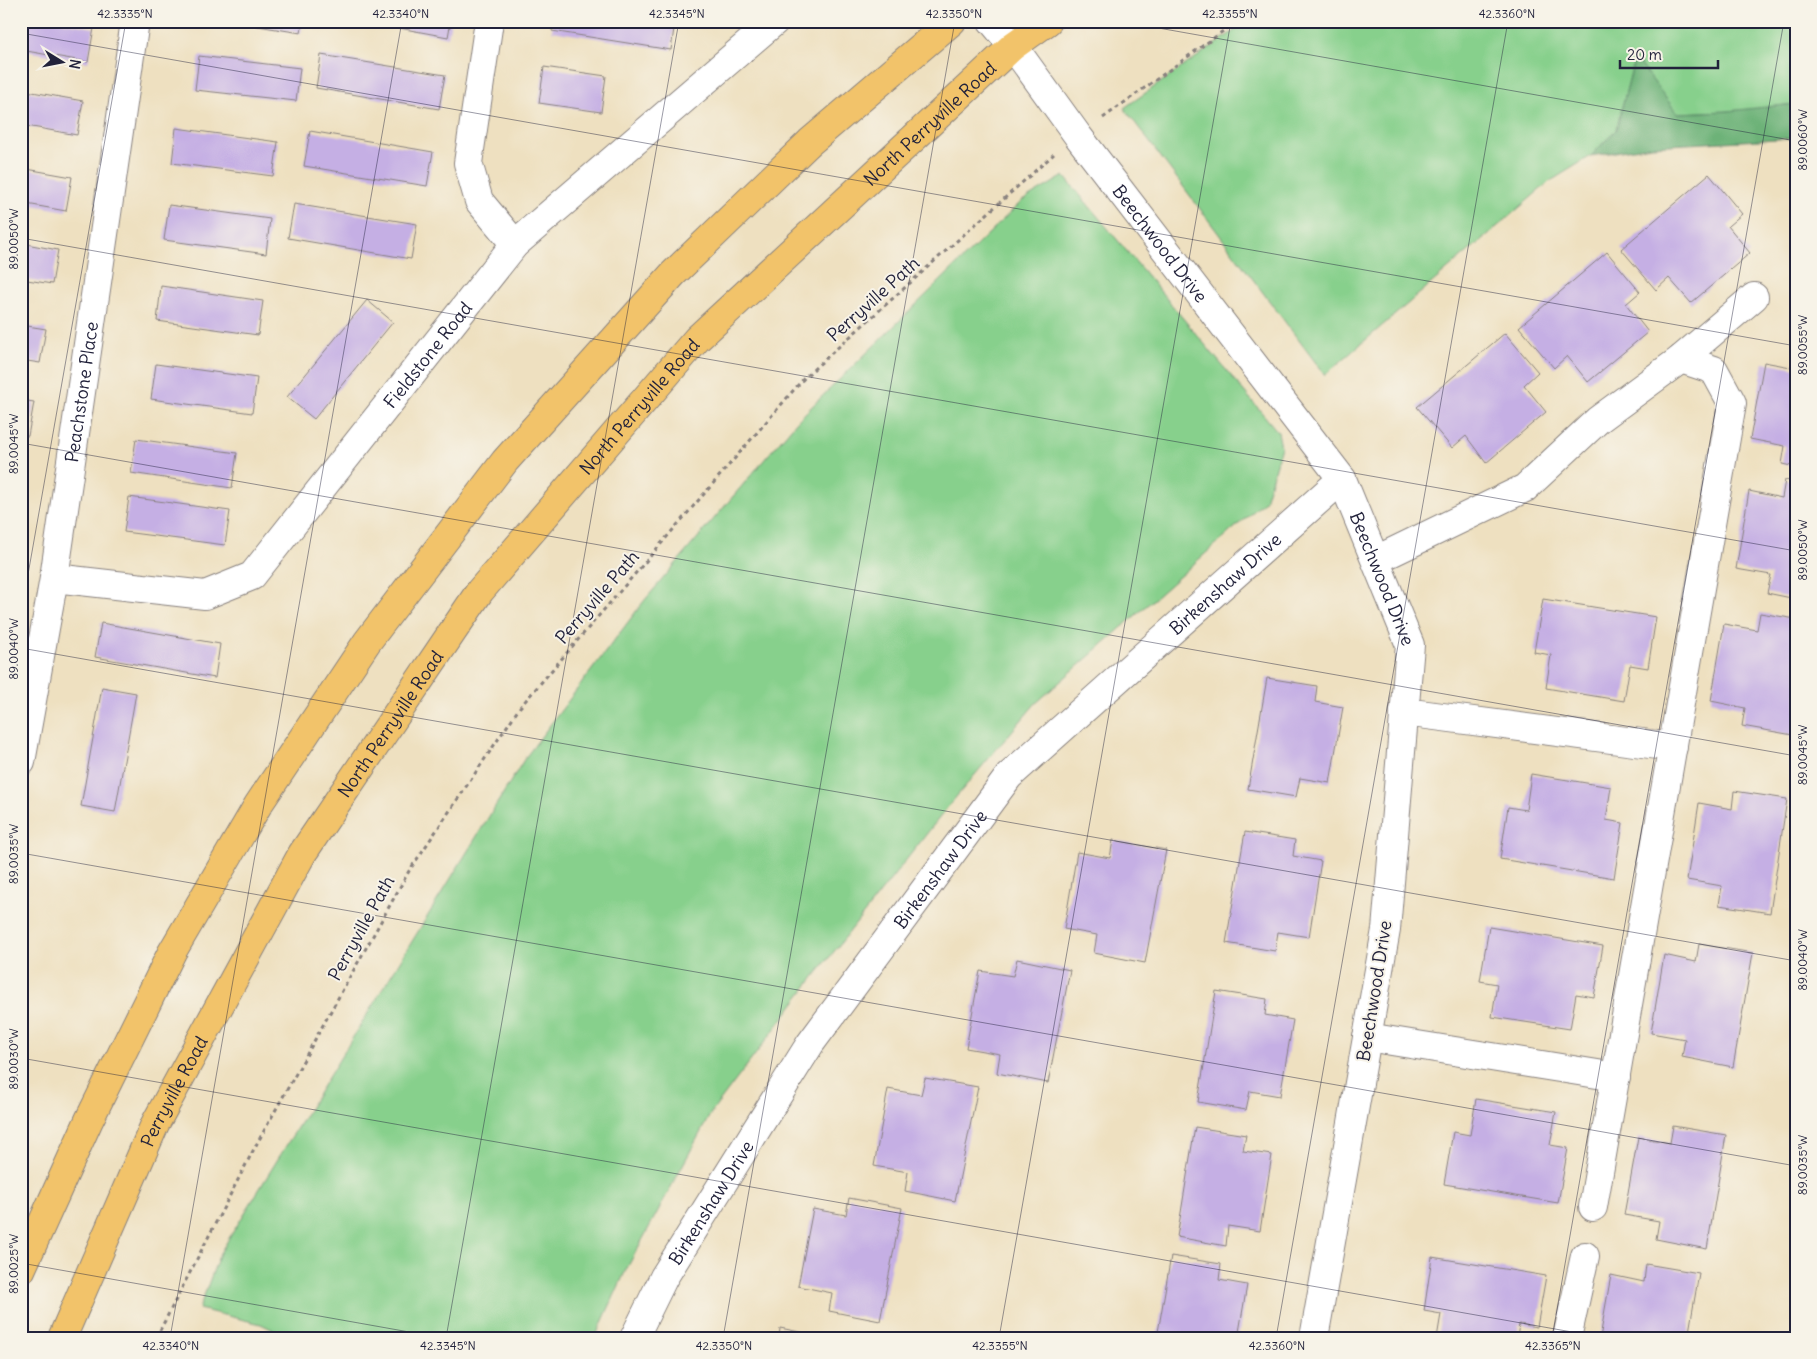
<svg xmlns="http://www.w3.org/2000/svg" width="1817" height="1359" font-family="Delius,sans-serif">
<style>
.green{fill:#87d08c;stroke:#547964}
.forest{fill:#6db278;stroke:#486a5a}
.building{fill:#c5afe4}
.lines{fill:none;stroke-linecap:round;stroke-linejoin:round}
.minor-casing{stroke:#88817e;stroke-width:30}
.major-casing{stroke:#88817e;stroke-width:30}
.path{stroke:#88817e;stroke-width:3;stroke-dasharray:4 4;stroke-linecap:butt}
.minor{stroke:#fff;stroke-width:28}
.major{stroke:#f2c36a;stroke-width:28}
.ticks{fill:none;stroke:#22223b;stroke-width:1;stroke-opacity:0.45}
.labels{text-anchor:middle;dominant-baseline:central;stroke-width:4;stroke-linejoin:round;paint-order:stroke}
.street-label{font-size:18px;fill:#22223b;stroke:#f7f3e8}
.neatline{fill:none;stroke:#22223b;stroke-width:2}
.ticks-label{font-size:12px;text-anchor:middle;fill:#22223b}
</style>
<rect width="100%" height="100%" fill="#f7f3e8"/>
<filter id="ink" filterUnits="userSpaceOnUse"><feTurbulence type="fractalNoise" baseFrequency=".02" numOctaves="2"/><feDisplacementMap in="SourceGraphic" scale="10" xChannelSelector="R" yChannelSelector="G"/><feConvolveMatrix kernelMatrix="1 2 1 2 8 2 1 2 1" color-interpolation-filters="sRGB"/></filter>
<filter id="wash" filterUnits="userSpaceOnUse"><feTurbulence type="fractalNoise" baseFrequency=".0096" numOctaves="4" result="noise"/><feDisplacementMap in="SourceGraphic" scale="20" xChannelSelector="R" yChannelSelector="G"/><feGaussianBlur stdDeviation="1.12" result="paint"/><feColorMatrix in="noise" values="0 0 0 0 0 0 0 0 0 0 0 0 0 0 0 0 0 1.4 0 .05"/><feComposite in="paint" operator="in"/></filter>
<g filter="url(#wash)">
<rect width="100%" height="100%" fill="#eee0c0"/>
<g class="green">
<path d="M1248,21H1796V102L1795,104L1736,111L1677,113L1635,58L1616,130L1591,156L1549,182L1325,375L1124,108Z"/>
<path d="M1064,176L1278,432L1281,447L1265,501L1035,704L951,803L814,977L711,1113L626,1270L595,1338H290L261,1324L199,1309L220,1253L525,758L644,601L798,420L1022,201Z"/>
</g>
<path class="forest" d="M1635,57L1677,113L1728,111L1795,104L1796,102V138L1651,146L1591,156L1616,130Z"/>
<g id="blocks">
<g class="building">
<path d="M21,21H56L94,28L88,62L21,50Z"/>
<path d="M227,21H303L301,33Z"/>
<path d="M361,21H451L448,37Z"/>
<path d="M553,21H675L671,50L552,31Z"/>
<path d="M321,55L445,75L439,109L316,88Z"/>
<path d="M199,56L300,68L296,101L195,90Z"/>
<path d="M544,67L606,76L601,112L539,103Z"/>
<path d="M21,90L83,101L77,135L21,125Z"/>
<path d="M176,128L278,142L273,176L172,163Z"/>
<path d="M310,131L433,152L427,186L304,166Z"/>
<path d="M21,168L72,177L66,211L21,203Z"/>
<path d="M1709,174L1742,214L1728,226L1750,253L1691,303L1669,278L1656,290L1621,249Z"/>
<path d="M294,204L417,224L411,259L288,238Z"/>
<path d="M169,205L270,219L266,254L164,240Z"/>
<path d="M21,243L58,250L52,284L21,279Z"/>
<path d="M1607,252L1640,292L1626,304L1648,332L1588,382L1567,356L1554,368L1519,327Z"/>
<path d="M161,286L263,301L258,335L157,321Z"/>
<path d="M367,300L393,322L314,419L287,397Z"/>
<path d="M21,325L46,329L40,363L21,360Z"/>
<path d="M1505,333L1538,372L1524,385L1546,412L1486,463L1466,436L1452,448L1417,407Z"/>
<path d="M1764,362L1796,368V467L1782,464L1785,446L1750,439Z"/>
<path d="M156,364L257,378L252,413L151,399Z"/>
<path d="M21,400L34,402L28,436L21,435Z"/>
<path d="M136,439L237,453L232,488L131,473Z"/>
<path d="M1785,480L1796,482V599L1767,593L1771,575L1736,569L1749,491L1782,498Z"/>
<path d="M129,497L230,511L225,545L124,532Z"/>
<path d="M1543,599L1656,617L1648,668L1630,665L1624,701L1546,688L1551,655L1534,652Z"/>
<path d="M1760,613L1796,619V720L1793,735L1742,726L1745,708L1711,701L1724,624L1757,630Z"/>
<path d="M101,623L220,644L215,678L95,657Z"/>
<path d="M1267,678L1317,686L1315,702L1343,707L1330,783L1300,778L1296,797L1248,789Z"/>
<path d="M102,687L136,693L115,812L81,806Z"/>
<path d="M1531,774L1611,787L1606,820L1623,823L1614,878L1500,859L1508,807L1526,810Z"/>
<path d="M1734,791L1787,799L1770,913L1719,905L1722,886L1687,880L1699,803L1732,809Z"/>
<path d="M1245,832L1295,840L1293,856L1321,861L1309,937L1278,932L1275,951L1226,943Z"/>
<path d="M1113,840L1166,850L1145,963L1094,953L1097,935L1064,929L1077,852L1110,858Z"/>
<path d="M1489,927L1603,946L1594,997L1576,994L1570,1029L1492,1017L1497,984L1480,981Z"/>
<path d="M1699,944L1753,953L1733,1067L1682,1057L1685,1039L1651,1033L1664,955L1696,962Z"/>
<path d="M1017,959L1070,970L1048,1083L997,1073L1000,1054L966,1048L980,971L1013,976Z"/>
<path d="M1216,991L1267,999L1265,1015L1293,1020L1280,1096L1250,1091L1246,1110L1198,1102Z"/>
<path d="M925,1078L978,1087L955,1201L905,1191L908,1172L874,1166L888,1089L921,1095Z"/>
<path d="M1476,1099L1556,1112L1550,1145L1568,1148L1558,1203L1444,1184L1453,1132L1470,1135Z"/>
<path d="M1673,1126L1726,1135L1707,1249L1656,1239L1659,1221L1624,1215L1638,1137L1670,1143Z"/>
<path d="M1195,1127L1246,1135L1243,1151L1272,1155L1260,1231L1228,1226L1226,1246L1177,1237Z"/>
<path d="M849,1198L902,1208L880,1321L829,1311L832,1293L798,1286L813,1209L846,1215Z"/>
<path d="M1171,1256L1221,1264L1219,1280L1247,1285L1238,1338H1157Z"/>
<path d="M1432,1257L1546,1276L1537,1327L1519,1324L1517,1338H1437L1441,1314L1424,1311Z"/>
<path d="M1646,1264L1699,1273L1688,1338H1600L1611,1275L1644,1282Z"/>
<path d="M780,1328L825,1337V1338H779Z"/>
</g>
</g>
</g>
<g filter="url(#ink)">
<use href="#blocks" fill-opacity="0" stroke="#88817e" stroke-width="1"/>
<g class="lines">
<g class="minor-casing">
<g id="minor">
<path d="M489,21L468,163L479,201L515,244"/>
<path id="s1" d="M992,21L1013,46L1078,136L1342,479L1410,645L1386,930L1314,1338"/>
<path d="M1376,560L1525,488L1598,420L1681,359L1754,297"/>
<path id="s2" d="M54,578L205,595L252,576L515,244L775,21"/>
<path d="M1404,712L1673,747"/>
<path id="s3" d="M21,762L54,578L135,21"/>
<path d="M1367,1037L1616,1077"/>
<path d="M1593,1207L1732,403L1714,370L1681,359"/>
<path id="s4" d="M634,1338L664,1277L810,1044L1009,776L1342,479"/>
<path d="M1567,1338L1585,1256"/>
</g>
</g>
<g class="major-casing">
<g id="major">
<path d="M21,1270L89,1120L172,952L258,805L367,642L505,461L673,274L810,142L952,21"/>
<path id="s5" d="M62,1338L155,1124L302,854L480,591L697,339L1013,46L1048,21"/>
</g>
</g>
<g class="path">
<path d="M1103,118L1237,21"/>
<path d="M156,1338L255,1147L409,871L520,707L805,377L1054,154"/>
</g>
<use href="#minor" class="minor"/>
<use href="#major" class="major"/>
</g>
</g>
<path class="ticks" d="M1119,21L1796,141M21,33L1796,346M21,238L1796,551M21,443L1796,756M21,614L126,21M21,648L1796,961M21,853L1796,1166M21,1058L1606,1338M21,1263L443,1338M170,1338L402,21M446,1338L679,21M723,1338L955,21M999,1338L1231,21M1276,1338L1508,21M1552,1338L1784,21"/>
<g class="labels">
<g class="street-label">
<text stroke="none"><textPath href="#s5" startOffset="1508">North Perryville Road</textPath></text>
<text stroke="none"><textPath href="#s1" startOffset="279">Beechwood Drive</textPath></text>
<text transform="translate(873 299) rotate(-42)">Perryville Path</text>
<text stroke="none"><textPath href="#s2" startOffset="485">Fieldstone Road</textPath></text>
<text stroke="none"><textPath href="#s3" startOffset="375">Peachstone Place</textPath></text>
<text stroke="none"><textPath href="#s5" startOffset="1102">North Perryville Road</textPath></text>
<text stroke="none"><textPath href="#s1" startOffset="684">Beechwood Drive</textPath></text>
<text stroke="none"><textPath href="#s4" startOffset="966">Birkenshaw Drive</textPath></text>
<text transform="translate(597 597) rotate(-49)">Perryville Path</text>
<text stroke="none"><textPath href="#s5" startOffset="698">North Perryville Road</textPath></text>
<text stroke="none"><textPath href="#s4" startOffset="561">Birkenshaw Drive</textPath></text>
<text transform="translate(361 928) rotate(-61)">Perryville Path</text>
<text transform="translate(1374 991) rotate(-81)">Beechwood Drive</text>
<text stroke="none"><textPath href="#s5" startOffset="271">Perryville Road</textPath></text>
<text stroke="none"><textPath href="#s4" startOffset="156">Birkenshaw Drive</textPath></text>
</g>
</g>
<rect width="1817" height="1359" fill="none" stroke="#f7f3e8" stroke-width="55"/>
<g transform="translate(62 62) rotate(100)" stroke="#f7f3e8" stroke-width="4" paint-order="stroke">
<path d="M0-4L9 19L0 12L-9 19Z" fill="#22223b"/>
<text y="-8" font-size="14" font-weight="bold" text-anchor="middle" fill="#22223b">N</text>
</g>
<path d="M1620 60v8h98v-8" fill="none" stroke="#22223b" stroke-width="2.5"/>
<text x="1627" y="60" font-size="15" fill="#22223b" stroke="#f7f3e8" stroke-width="4" paint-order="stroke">20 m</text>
<rect x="28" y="28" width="1762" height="1304" class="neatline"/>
<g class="ticks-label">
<text x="125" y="18">42.3335°N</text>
<text x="401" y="18">42.3340°N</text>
<text x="677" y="18">42.3345°N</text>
<text x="954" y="18">42.3350°N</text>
<text x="1230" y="18">42.3355°N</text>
<text x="1507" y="18">42.3360°N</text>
<text transform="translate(1803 140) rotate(-90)" y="4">89.0060°W</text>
<text transform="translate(14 239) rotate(-90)" y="4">89.0050°W</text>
<text transform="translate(1803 345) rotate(-90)" y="4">89.0055°W</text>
<text transform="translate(14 444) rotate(-90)" y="4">89.0045°W</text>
<text transform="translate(1803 550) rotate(-90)" y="4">89.0050°W</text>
<text transform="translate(14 649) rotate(-90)" y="4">89.0040°W</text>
<text transform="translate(1803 755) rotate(-90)" y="4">89.0045°W</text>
<text transform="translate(14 854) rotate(-90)" y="4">89.0035°W</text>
<text transform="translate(1803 960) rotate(-90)" y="4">89.0040°W</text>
<text transform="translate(14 1059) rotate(-90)" y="4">89.0030°W</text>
<text transform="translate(1803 1165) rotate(-90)" y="4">89.0035°W</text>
<text transform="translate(14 1264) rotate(-90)" y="4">89.0025°W</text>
<text x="171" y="1350">42.3340°N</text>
<text x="448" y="1350">42.3345°N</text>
<text x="724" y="1350">42.3350°N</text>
<text x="1000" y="1350">42.3355°N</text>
<text x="1277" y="1350">42.3360°N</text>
<text x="1553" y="1350">42.3365°N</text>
</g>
</svg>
